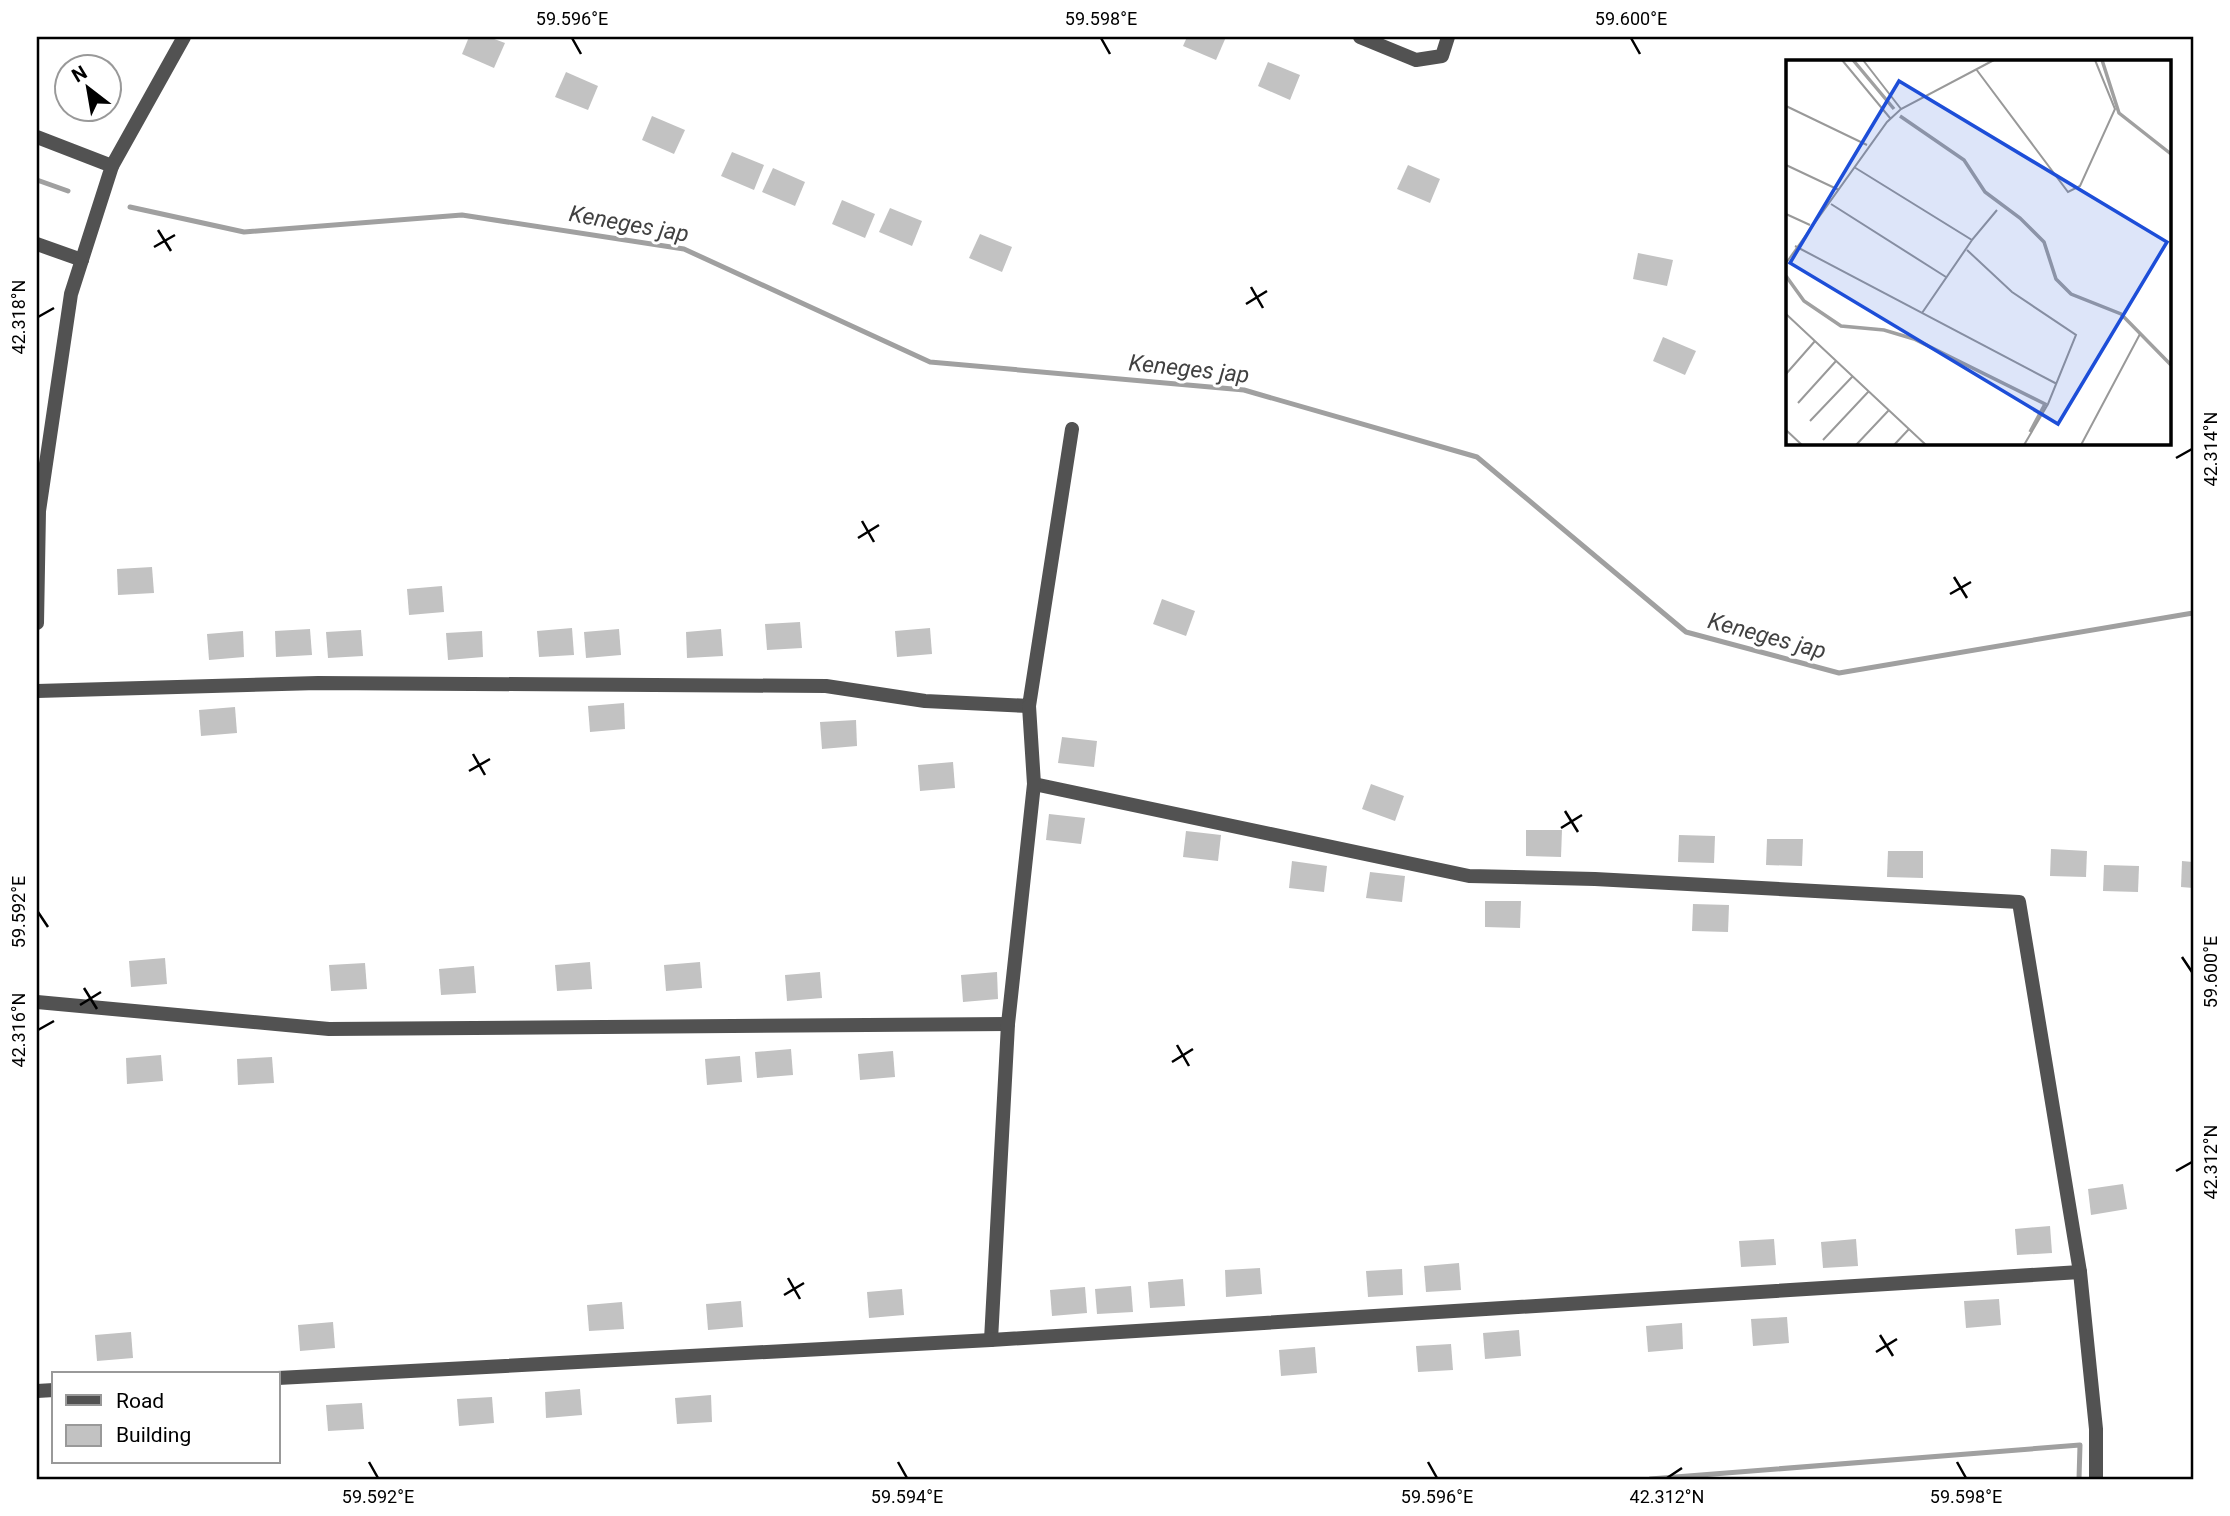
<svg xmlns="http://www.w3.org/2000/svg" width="2230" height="1516" font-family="Roboto,sans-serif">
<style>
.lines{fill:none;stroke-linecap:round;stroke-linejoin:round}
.stream{stroke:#a0a0a0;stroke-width:5}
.building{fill:#c2c2c2}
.minor{stroke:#525252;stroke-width:14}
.tertiary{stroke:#525252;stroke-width:14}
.ticks{fill:none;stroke:#000;stroke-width:2.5}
.labels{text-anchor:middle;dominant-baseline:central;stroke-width:6;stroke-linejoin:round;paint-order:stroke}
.water-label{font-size:23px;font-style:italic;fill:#414141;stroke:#fff}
.inset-river{fill:none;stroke:#a0a0a0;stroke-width:3.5}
.inset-road{fill:none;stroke:#999;stroke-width:2}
.view{fill:#1d4ed8;fill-opacity:0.15;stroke:#1d4ed8;stroke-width:3.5}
.inset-edge{fill:none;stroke:#000;stroke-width:3.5}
.neatline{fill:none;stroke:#000;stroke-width:2.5}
.ticks-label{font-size:18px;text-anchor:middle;fill:#000}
</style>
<rect width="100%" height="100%" fill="#fff"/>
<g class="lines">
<g class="stream">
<path d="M37,180L68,191"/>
<path d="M130,207L244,232L462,215L684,249L930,362L1244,390L1477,457L1686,632L1839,673L2193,613"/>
<path d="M1650,1479L2080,1445L2079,1479"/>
</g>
</g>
<g class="building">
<path d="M469,37H489L505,43L494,68L462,54Z"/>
<path d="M1187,37H1226L1216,60L1183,46Z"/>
<path d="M1268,62L1300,75L1290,100L1258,86Z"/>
<path d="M566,72L598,86L588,110L555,97Z"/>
<path d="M652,116L685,130L674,154L642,140Z"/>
<path d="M732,152L764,165L754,190L721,176Z"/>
<path d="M1408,165L1440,179L1430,203L1397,189Z"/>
<path d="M773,168L805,182L795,206L762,192Z"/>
<path d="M842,200L875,214L865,238L832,224Z"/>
<path d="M890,208L922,221L912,246L879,232Z"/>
<path d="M980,234L1012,247L1002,272L969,258Z"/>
<path d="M1638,253L1673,260L1667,286L1633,279Z"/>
<path d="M1663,337L1696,351L1685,375L1653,361Z"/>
<path d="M152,567L154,593L118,595L117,569Z"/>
<path d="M442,586L444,612L409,615L407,589Z"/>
<path d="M1162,599L1195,611L1186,636L1153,624Z"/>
<path d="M800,622L802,648L767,650L765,624Z"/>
<path d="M572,628L574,655L539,657L537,631Z"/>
<path d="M930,628L932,654L897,657L895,631Z"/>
<path d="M310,629L312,655L276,657L275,631Z"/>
<path d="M619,629L621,655L586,658L584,632Z"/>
<path d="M721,629L723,656L687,658L686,632Z"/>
<path d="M361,630L363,656L328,658L326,632Z"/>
<path d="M243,631L244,657L209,660L207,634Z"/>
<path d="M482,631L483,657L448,660L446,633Z"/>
<path d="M624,703L625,729L590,732L588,706Z"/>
<path d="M235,707L237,733L201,736L199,710Z"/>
<path d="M856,720L857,746L822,749L820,722Z"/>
<path d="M1062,737L1097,741L1094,767L1058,763Z"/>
<path d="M953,762L955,788L920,791L918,765Z"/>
<path d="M1371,784L1404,796L1395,821L1362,809Z"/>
<path d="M1049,814L1085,818L1081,844L1046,840Z"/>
<path d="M1526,830H1562L1561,857L1526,856Z"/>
<path d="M1186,831L1221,835L1218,861L1183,857Z"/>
<path d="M1679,835L1715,836L1714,863L1678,862Z"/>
<path d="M1767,839H1803L1802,866L1766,865Z"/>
<path d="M2051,849L2087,851L2086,877L2050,876Z"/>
<path d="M1888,851H1923V878L1887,877Z"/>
<path d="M1292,861L1327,866L1324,892L1289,888Z"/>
<path d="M2182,861L2193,862V888L2181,887Z"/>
<path d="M2104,865L2139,866L2138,892L2103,891Z"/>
<path d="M1370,872L1405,876L1402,902L1366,898Z"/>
<path d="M1485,901H1521L1520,928L1485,927Z"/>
<path d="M1693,904L1729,905L1728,932L1692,931Z"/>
<path d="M165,958L167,984L131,987L129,961Z"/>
<path d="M590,962L592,989L557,991L555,965Z"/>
<path d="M700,962L702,988L666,991L664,965Z"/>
<path d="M365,963L367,989L331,991L329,965Z"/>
<path d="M474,966L476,993L441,995L439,969Z"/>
<path d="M820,972L822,998L787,1001L785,975Z"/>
<path d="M997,972L998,999L963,1002L961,975Z"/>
<path d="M791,1049L793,1075L757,1078L755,1052Z"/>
<path d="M893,1051L895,1077L860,1080L858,1054Z"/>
<path d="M161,1055L163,1081L127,1084L126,1058Z"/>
<path d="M740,1056L742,1082L707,1085L705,1059Z"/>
<path d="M272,1057L274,1083L238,1085L237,1059Z"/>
<path d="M2123,1184L2127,1209L2091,1215L2088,1189Z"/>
<path d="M2050,1226L2052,1253L2017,1255L2015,1229Z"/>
<path d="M1774,1239L1776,1265L1741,1267L1739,1241Z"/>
<path d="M1856,1239L1858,1266L1823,1268L1821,1242Z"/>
<path d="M1459,1263L1461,1290L1426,1292L1424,1266Z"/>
<path d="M1260,1268L1262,1294L1226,1297L1225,1270Z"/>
<path d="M1402,1269L1403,1295L1368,1297L1366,1271Z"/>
<path d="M1183,1279L1185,1306L1150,1308L1148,1282Z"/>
<path d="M1131,1286L1133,1312L1097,1314L1095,1289Z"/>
<path d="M1085,1287L1087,1313L1052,1316L1050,1290Z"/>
<path d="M902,1289L904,1315L869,1318L867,1292Z"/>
<path d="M1999,1299L2001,1325L1966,1328L1964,1301Z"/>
<path d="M741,1301L743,1327L708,1330L706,1304Z"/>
<path d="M622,1302L624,1329L589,1331L587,1305Z"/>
<path d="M1787,1317L1789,1343L1753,1346L1751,1319Z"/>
<path d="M333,1322L335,1348L300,1351L298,1325Z"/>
<path d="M1682,1323L1683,1349L1648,1352L1646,1326Z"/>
<path d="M1519,1330L1521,1356L1485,1359L1483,1333Z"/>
<path d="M131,1332L133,1358L97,1361L95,1335Z"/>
<path d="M1451,1344L1453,1370L1418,1372L1416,1346Z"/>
<path d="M1315,1347L1317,1373L1281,1376L1279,1350Z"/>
<path d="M580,1389L582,1415L546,1418L545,1392Z"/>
<path d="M711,1395L712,1422L677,1424L675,1398Z"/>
<path d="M492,1397L494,1423L459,1426L457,1399Z"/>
<path d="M362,1403L364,1429L328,1431L326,1405Z"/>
</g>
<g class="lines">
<g class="minor">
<path d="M1360,37L1416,60L1442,56L1448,37"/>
<path d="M112,166L184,37"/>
<path d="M37,244L82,260"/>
<path d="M37,691L318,683L826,686L925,701L1029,706L1072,429"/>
<path d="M1034,784L1469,876L1595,879L2019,902L2080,1272L2096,1429V1479"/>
<path d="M37,1002L329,1029L1008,1024"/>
<path d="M991,1340L1008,1024L1034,784L1029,706"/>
<path d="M278,1378L991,1340L2080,1272"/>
<path d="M37,1391L54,1390"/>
</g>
<path class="tertiary" d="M37,137L112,166L71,294L39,511L37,623"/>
</g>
<path class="ticks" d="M572,38L581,54M1101,38L1110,54M1631,38L1640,54M158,230L171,251M154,247L175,235M1251,287L1263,308M1246,304L1267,291M38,317L54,308M2176,458L2192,449M862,521L874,542M858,538L879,525M1954,577L1967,598M1950,594L1971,582M473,754L485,775M469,771L490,759M1565,811L1578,832M1561,828L1582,815M38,912L48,927M2182,957L2192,972M84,988L97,1009M80,1005L101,992M38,1030L54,1021M1177,1045L1189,1066M1172,1062L1193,1049M2176,1171L2192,1162M788,1278L800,1299M784,1295L804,1283M1880,1335L1893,1356M1876,1352L1897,1339M369,1462L378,1478M898,1462L907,1478M1428,1462L1437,1478M1957,1462L1966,1478M1667,1478L1682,1468"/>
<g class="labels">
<g class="water-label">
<text transform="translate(629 224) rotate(10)">Keneges jap</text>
<text transform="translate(1189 369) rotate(6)">Keneges jap</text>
<text transform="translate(1767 636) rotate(15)">Keneges jap</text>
</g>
</g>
<g transform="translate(1786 60)">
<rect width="385" height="385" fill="#fff"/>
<path class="inset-river" d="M67,0L108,49M316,0L333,53L385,94M114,56L178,100L199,132L234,158L258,182L270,219L285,234L335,254L385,305M0,216L18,241L55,266L98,270L128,279L259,344L244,372"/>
<path class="inset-road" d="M56,0L104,58M77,0L115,49M190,9L282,132L294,126L329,49L309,0M0,46L81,85M0,105L53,130M68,107L186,180L211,150M45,144L160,217M0,154L24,165M9,186L271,324M181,190L226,232L290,275L262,344L238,385M0,203L101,62L115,49L208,0M136,253L186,180M0,254L140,385M0,314L29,281M12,343L50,301M24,361L66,317M0,370L16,385M37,380L83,331M70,385L103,350M108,385L123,369M295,385L354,274"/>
<path class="view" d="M113,21L381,182L272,364L4,203Z"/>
<rect width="385" height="385" class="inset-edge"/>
</g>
<rect width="2230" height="1516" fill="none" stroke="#ffffff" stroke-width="77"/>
<rect x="52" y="1372" width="228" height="91" fill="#ffffff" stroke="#999999" stroke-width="2"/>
<rect x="66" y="1395" width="35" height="10" fill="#525252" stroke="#999999" stroke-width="2"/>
<text x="116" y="1408" font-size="21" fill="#000000">Road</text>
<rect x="66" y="1425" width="35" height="21" fill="#c2c2c2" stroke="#999999" stroke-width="2"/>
<text x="116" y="1442" font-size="21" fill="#000000">Building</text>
<g transform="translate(88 88) rotate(329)"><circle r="33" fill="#ffffff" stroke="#999999" stroke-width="2"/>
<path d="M0-5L12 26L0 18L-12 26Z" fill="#000000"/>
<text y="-10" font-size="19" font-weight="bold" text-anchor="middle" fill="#000000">N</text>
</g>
<rect x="38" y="38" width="2154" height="1440" class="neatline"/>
<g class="ticks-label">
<text x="572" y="25">59.596°E</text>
<text x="1101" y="25">59.598°E</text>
<text x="1631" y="25">59.600°E</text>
<text transform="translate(19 317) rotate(-90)" y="6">42.318°N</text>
<text transform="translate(2211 449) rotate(-90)" y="6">42.314°N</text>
<text transform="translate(19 912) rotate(-90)" y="6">59.592°E</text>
<text transform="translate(2211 972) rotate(-90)" y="6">59.600°E</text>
<text transform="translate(19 1030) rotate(-90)" y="6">42.316°N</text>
<text transform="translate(2211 1162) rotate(-90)" y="6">42.312°N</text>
<text x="378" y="1503">59.592°E</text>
<text x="907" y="1503">59.594°E</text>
<text x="1437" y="1503">59.596°E</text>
<text x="1667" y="1503">42.312°N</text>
<text x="1966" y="1503">59.598°E</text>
</g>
</svg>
